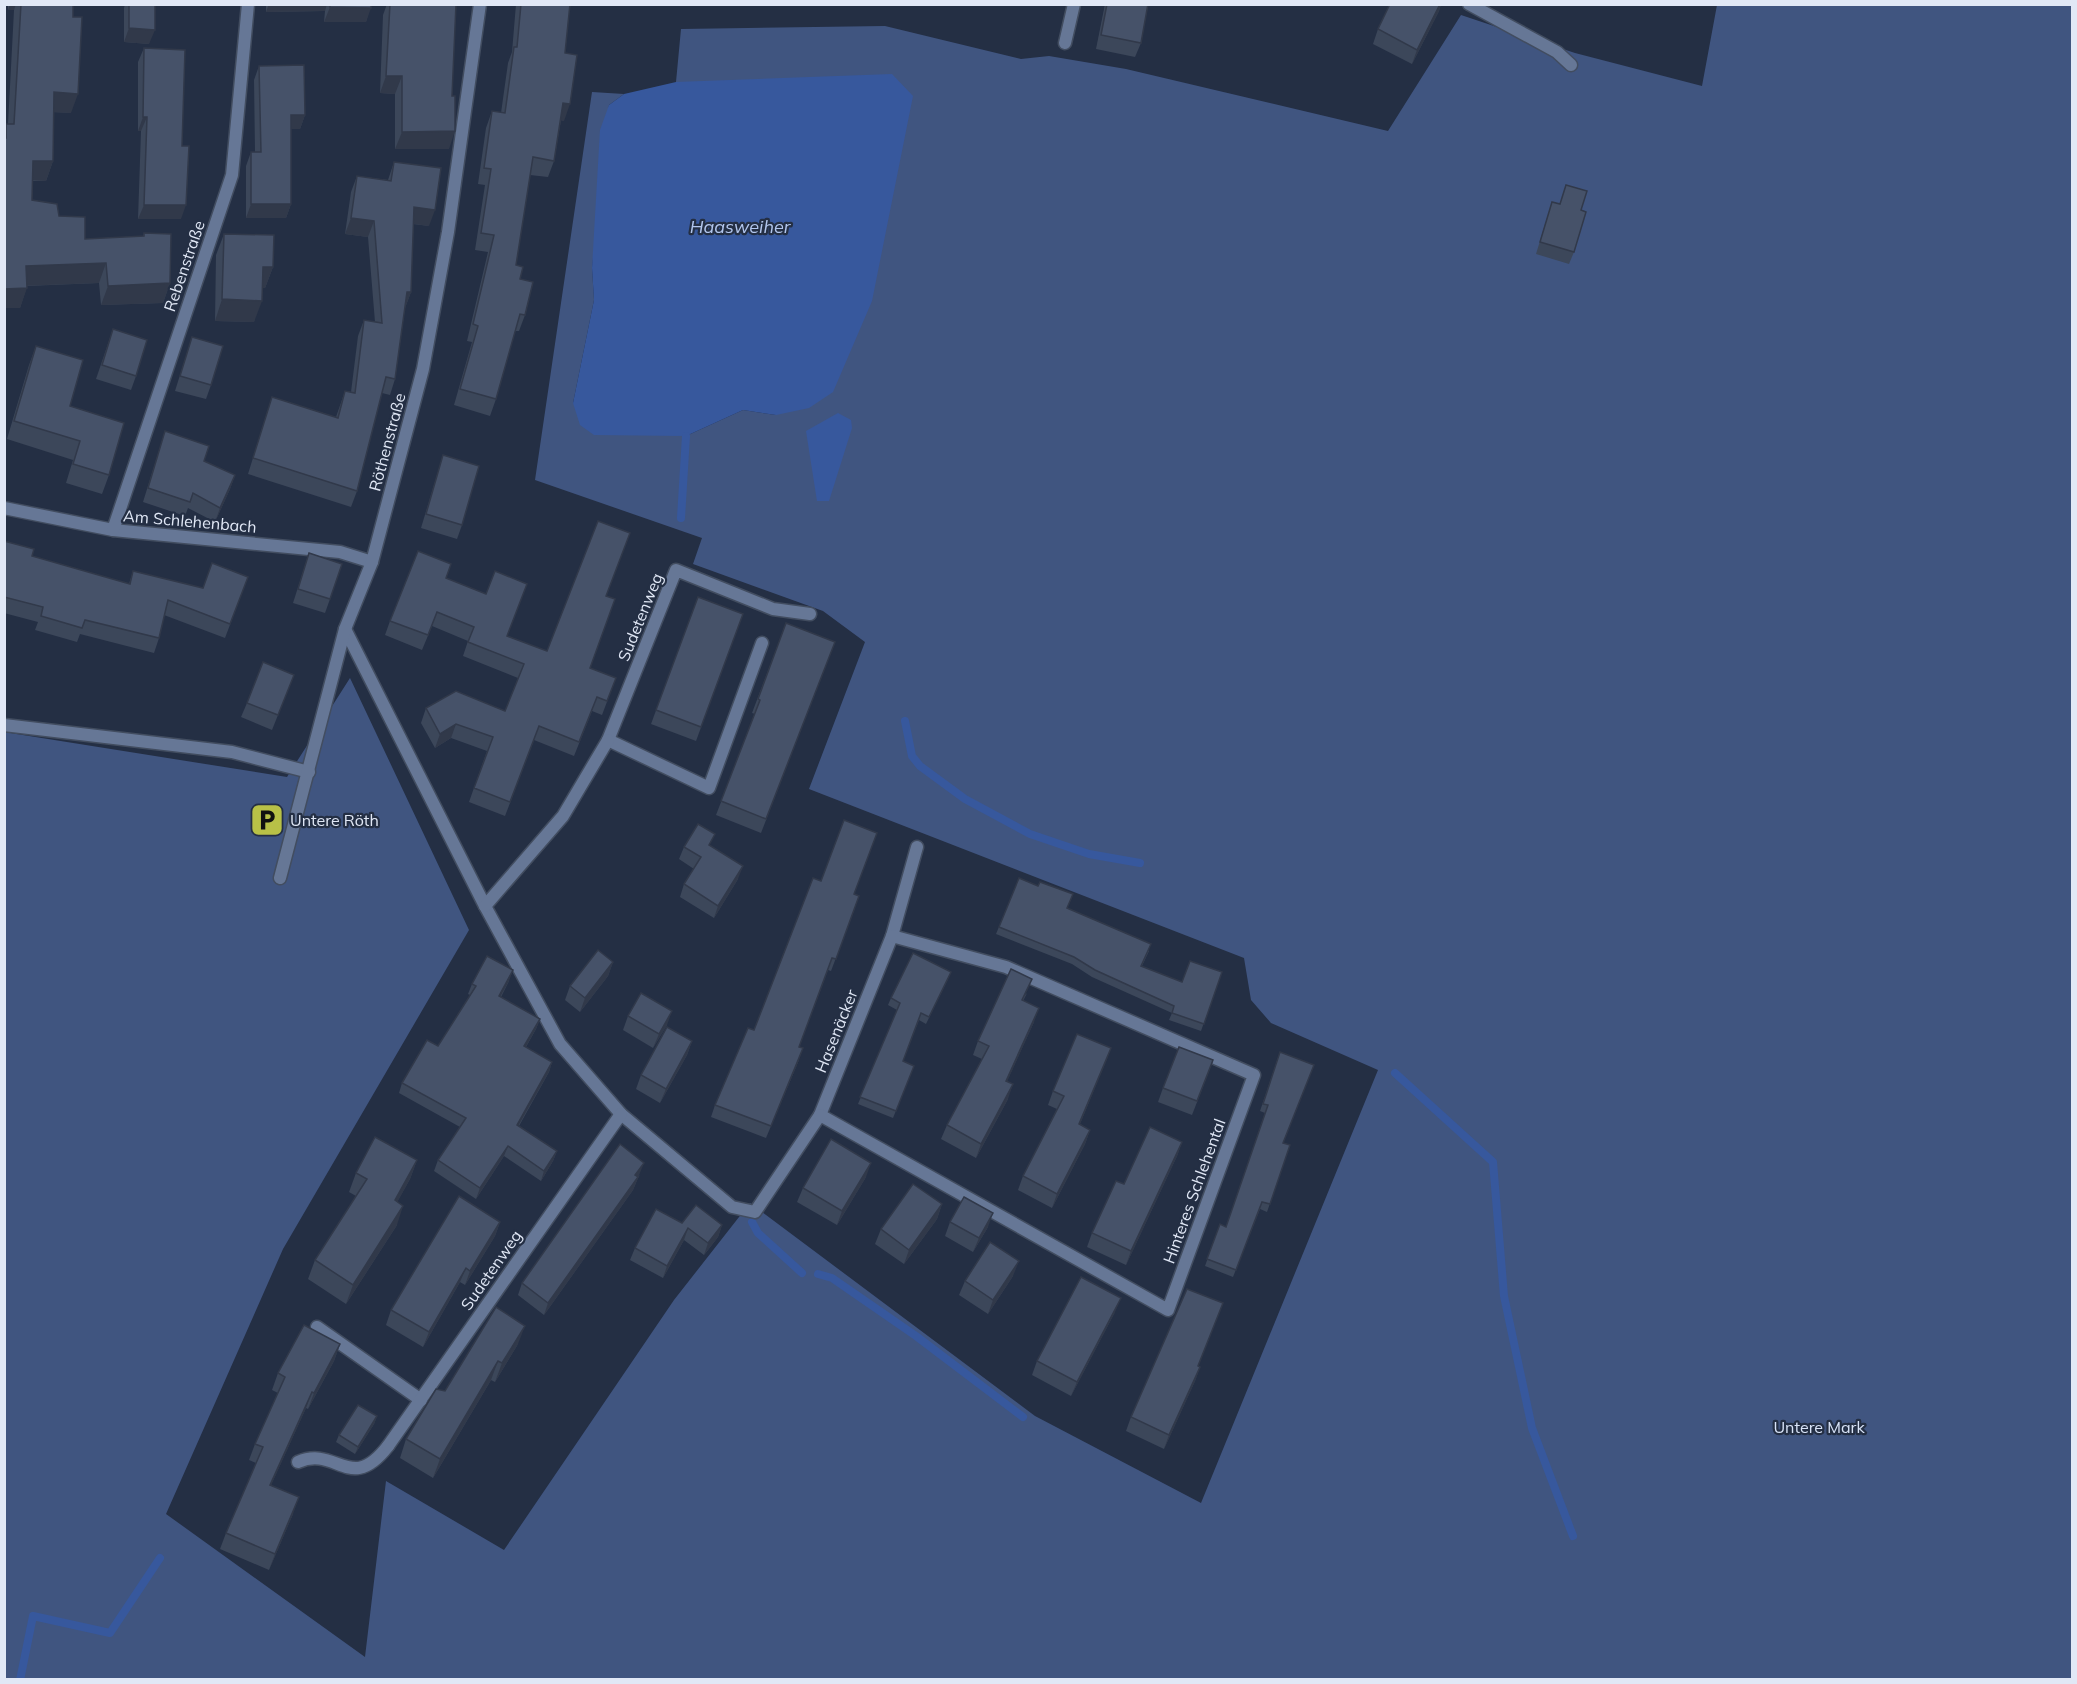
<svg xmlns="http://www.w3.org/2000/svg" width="2077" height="1684" font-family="Mulish,sans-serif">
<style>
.green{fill:#405580}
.water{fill:#37589d}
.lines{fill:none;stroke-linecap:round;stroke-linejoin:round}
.stream{stroke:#37589d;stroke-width:8}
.service-casing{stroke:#424d60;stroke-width:15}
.minor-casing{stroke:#424d60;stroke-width:15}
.service{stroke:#667796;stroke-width:12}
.minor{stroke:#667796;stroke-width:12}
.wall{fill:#3c475a}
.shaded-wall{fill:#31394a}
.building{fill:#465269;stroke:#31394a;stroke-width:1.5}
.labels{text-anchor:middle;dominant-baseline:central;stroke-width:4.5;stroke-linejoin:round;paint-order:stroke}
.street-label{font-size:16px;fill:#e1e8f6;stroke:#242f44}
.poi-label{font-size:16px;fill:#e1e8f6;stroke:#242f44;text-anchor:start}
.park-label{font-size:16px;fill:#d9e4f8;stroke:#242f44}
.water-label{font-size:18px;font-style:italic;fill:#b2c6ed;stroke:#242f44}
</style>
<rect width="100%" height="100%" fill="#242f44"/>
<path class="green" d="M1717,5H2072V1679H5L4,732L287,777L350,678L469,930L283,1249L166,1514L365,1657L386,1481L504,1550L674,1300L750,1203L1035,1416L1201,1503L1378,1070L1271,1023L1251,1000L1244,958L809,789L865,642L823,611L693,564L702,538L535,480L592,92L624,94L609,105L592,268L594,300L573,403L686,436L743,410L776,415L688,82H676L681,29L885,26L1021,59L1049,56L1126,69L1388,131L1461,15L1575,53L1702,86Z"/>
<g class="water">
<path d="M892,74L913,96L872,301L833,392L809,408L776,415L743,410L686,436L594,435L580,425L573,403L594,300L592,268L600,130L609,105L624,94L676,82Z"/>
<path d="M838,413L851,420L852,428L829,501H817L806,431Z"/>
</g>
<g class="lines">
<g class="stream">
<path d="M681,518L686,436"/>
<path d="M905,721L912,756L920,766L965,799L1030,834L1089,854L1140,863"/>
<path d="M1395,1073L1493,1162L1504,1296L1532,1428L1573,1536"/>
<path d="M752,1222L758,1233L802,1273"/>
<path d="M818,1274L832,1278L916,1336L1023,1417"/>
<path d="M20,1680L33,1616L110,1633L160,1558"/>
</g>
<g class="service-casing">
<g id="service">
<path d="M317,1327L421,1400"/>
<path d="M298,1462C337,1445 350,1495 388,1446"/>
</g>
</g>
<g class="minor-casing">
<g id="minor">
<path d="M1469,4L1557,52L1571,65"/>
<path d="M1065,43L1074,4"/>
<path d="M4,508L113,530L340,552L372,562"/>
<path d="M113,530L232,175L248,4"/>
<path d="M345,629L485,906L560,1044L621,1114L732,1207L755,1212L820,1115L892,936L917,847"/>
<path d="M762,643L709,788L608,740L676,570L773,609L810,614"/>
<path d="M4,725L232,752L309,772"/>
<path d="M280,878L345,629L372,562L423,369L448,232L480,4"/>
<path d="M485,906L563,816L608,740"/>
<path d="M820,1115L1168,1310L1254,1075L1006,967L892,936"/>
<path d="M388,1446L621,1114"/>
</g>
</g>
<use href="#service" class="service"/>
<use href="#minor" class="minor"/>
</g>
<g class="wall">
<path d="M8,4H73L71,113L54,112L53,161L46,181H33L32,200L59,216L85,239L143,236L144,233L170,283L163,303L101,305L99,283L27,286L20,308H4V129L6,124H8L14,10H8Z"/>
<path d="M125,4H155L149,44L124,42V8Z"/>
<path d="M266,4H371L366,22H324L325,11L266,12Z"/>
<path d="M387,4H456L449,149H395V94L380,93L383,15Z"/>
<path d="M516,4H570L565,53L564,121L561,120L554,161L548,177L530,175L516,265L520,279L525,315L519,331H515L496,399L490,416L454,405L472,342L467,341L488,252L475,250L485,185L478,184L486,128L492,111L501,113L508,63L512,52Z"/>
<path d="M1105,4H1148L1141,43L1135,57L1096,49Z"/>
<path d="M1390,4H1441L1439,11L1412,64L1373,44L1378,29Z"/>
<path d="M144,48L182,146L181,219H138L141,131H138V62Z"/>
<path d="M259,66L305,115L300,129H291V204L286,218H246V166L251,152H255L254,80Z"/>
<path d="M394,162L429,226L413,224L411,292L405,308L395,379L390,395L382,393L357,491L351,507L248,474L272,397L336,417L345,391L351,392L358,336L364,320L375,322L368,237L345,234L351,192L357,176L388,180Z"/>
<path d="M1566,185L1574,252L1569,264L1536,254L1552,202L1560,204Z"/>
<path d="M224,234L273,267L265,288H262L254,322L215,321L216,255Z"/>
<path d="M113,329L136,376L131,390L96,379Z"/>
<path d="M192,337L211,385L206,399L175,391Z"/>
<path d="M36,346L109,475L102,494L66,483L73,460L7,439L29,365Z"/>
<path d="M165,431L204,461L235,475L230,489L215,522L188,508L185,516L143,502Z"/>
<path d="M443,455L462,525L457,539L421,528Z"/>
<path d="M4,541L32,556L129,584L133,571L203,588L248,577L225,638L164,615L159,638L154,653L80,634L77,642L35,630L38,622L4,613Z"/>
<path d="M309,553L330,599L325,613L293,603Z"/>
<path d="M446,578L508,636L547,651L606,596L590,668L616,678L602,715L592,711L574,756L534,740L505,816L469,802L487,751L451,738L435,748L421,723L426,708L505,711L518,678L463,656L468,641L432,626L422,650L385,635L390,621Z"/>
<path d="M698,597L743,614L696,741L651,724Z"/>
<path d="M786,623L835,642L761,833L716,815L755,714L752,713Z"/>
<path d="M294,675L272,730L241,717L247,703Z"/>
<path d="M711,846L738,879L714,918L680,897L684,884L694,869L679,859L684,847Z"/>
<path d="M1019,878L1067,908L1149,951L1142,966L1182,982L1222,972L1201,1031L1169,1020L1172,1013L1092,977L1072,964L996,934Z"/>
<path d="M854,894L855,908L831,971L828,970L799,1047V1060L766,1138L711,1117L715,1105L754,1030Z"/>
<path d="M613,962L608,976L580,1012L565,1000L570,986Z"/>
<path d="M948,979L926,1024L919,1020L903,1061L914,1066L893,1118L858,1104L897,1010L888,1005L891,998Z"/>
<path d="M509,981L501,997L540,1019L536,1029L526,1047L552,1062L549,1072L519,1126L557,1151L553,1161L541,1181L504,1156L476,1199L434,1171L438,1160L460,1127L399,1093L402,1083L438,1046L470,995L468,994L472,984Z"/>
<path d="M1027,993L1023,1001L1034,1022L1007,1081L1008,1099L976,1158L941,1139L947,1125L982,1059L973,1055L978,1041Z"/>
<path d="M628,1016L667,1025L653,1048L623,1030Z"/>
<path d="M692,1041L687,1055L660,1103L636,1089L641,1075Z"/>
<path d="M1111,1048L1080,1124L1090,1130L1085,1144L1052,1208L1018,1190L1023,1176L1057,1109L1048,1105L1053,1091Z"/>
<path d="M1280,1052L1284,1143L1290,1145L1267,1212L1260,1209L1233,1277L1205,1266L1220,1224L1226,1227L1265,1113L1260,1111Z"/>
<path d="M1213,1061L1192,1115L1158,1102L1163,1088Z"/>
<path d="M1182,1142L1177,1156L1126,1265L1087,1247L1092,1233Z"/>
<path d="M417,1160L410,1179L397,1202V1225L346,1304L308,1279L315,1260L356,1196L349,1192L356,1173Z"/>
<path d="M640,1175L638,1178L633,1190L544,1315L518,1295L522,1283Z"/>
<path d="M866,1177L837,1225L797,1202L803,1188Z"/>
<path d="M942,1204L937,1219L904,1264L875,1244L881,1229Z"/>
<path d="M500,1222L495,1236L465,1285L460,1282L423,1347L386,1325L391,1310Z"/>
<path d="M950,1222L988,1227L973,1252L945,1236Z"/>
<path d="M682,1223L722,1225L718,1237L704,1255L684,1240L663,1278L630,1260L635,1248Z"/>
<path d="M1013,1276L988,1314L959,1295L965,1281Z"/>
<path d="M1223,1303L1198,1366L1200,1367L1195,1381L1164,1449L1126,1431L1131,1417Z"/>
<path d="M1115,1312L1071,1396L1032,1375L1037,1361Z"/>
<path d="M340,1344L334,1361L308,1409L306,1408L271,1485L293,1514L269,1570L220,1549L226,1533L256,1463L249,1460L255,1444L278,1393L272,1390L278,1373Z"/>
<path d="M518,1344L495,1382L491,1380L433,1478L400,1458L406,1439L445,1391Z"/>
<path d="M377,1416L374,1424L355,1454L336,1442L339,1435Z"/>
</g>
<g class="shaded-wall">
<path d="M10,4H16L14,10H8Z"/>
<path d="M269,4H327L325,11L266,12Z"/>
<path d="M1440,4H1441L1439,11L1412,64L1417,50Z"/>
<path d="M330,7L371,8L366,22H324Z"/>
<path d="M129,28L155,30L149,44L124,42Z"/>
<path d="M386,76H402L395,94L380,93Z"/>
<path d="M54,92L78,94L71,113L47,112Z"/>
<path d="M563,103L570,104L564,121L557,120Z"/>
<path d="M291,115H305L300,129H286Z"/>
<path d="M143,117H147L141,131H138Z"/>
<path d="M455,131L449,149H395L402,132Z"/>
<path d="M33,161H53L46,181L26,180Z"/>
<path d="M251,204H291L286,218H246Z"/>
<path d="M144,205H186L181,219H138Z"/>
<path d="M414,207L435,210L429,226L408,223Z"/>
<path d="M351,218L374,221L368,237L345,234Z"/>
<path d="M106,263L99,283L19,286L26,266Z"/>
<path d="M263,267H273L265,288H255Z"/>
<path d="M170,283L163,303L101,305L108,286Z"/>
<path d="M27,288L20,308H4V289Z"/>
<path d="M407,292H411L405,308H401Z"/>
<path d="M222,299L262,301L254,322L215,321Z"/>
<path d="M235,475L230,489L215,522L220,508Z"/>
<path d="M456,724L451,738L435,748L440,734Z"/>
<path d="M743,866L738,879L714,918L718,906Z"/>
<path d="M613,962L608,976L580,1012L585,998Z"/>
<path d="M513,970L509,981L495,1006L499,996Z"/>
<path d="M1039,1008L1034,1022L1001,1095L1006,1081Z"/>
<path d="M672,1011L667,1025L653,1048L659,1034Z"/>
<path d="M540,1019L536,1029L520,1057L524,1046Z"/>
<path d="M692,1041L687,1055L660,1103L666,1089Z"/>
<path d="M803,1048L799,1060L766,1138L771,1126Z"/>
<path d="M1111,1048L1106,1062L1074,1138L1079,1124Z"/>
<path d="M552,1062L549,1072L513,1135L517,1125Z"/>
<path d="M1013,1084L1008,1099L976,1158L981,1144Z"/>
<path d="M1090,1130L1085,1144L1052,1208L1057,1194Z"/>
<path d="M1182,1142L1177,1156L1126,1265L1131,1251Z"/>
<path d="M508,1146L504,1156L476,1199L480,1188Z"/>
<path d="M557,1151L553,1161L541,1181L544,1171Z"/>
<path d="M417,1160L410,1179L388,1219L395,1200Z"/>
<path d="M644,1163L633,1190L544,1315L548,1303L635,1175Z"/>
<path d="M871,1163L866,1177L837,1225L842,1211Z"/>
<path d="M942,1204L937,1219L904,1264L909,1250Z"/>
<path d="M403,1206L397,1225L346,1304L353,1285Z"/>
<path d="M993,1213L988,1227L973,1252L979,1238Z"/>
<path d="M500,1222L495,1236L465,1285L470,1271Z"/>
<path d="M722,1225L718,1237L704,1255L708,1243Z"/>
<path d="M688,1228L684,1240L663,1278L667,1266Z"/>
<path d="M1019,1261L1013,1276L988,1314L993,1300Z"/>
<path d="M466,1268L460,1282L423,1347L429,1332Z"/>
<path d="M1121,1298L1115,1312L1071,1396L1077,1382Z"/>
<path d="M525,1326L518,1344L495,1382L502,1363Z"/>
<path d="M340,1344L334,1361L308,1409L314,1393Z"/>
<path d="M498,1361L491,1380L433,1478L440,1459Z"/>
<path d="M1200,1367L1195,1381L1164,1449L1169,1435Z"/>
<path d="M312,1392L306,1408L264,1501L270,1485Z"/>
<path d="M377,1416L374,1424L355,1454L358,1447Z"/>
<path d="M299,1497L293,1514L269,1570L275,1554Z"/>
</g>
<g class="building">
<path d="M21,4H73V17H82L78,94L54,92L53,161H33L32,200L57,204L59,216L85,217V239L144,236V233L171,234L170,283L108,286L106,263L26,266L27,288L4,289V138H6V124H14Z"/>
<path d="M129,4H155V30L129,28Z"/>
<path d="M330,4H371V8L330,7Z"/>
<path d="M390,4H456L452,96H455V131L402,132V76H386Z"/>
<path d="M521,4H570L565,53L577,55L570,104L563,103L554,161L533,157L516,265L523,267L520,279L533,282L525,315L520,314L496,399L460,389L478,326L473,324L494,235L481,233L491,169L484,168L492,111L505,113L514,47H517Z"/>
<path d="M1107,4H1148L1141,43L1101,35Z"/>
<path d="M1390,4H1440L1417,50L1378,29Z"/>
<path d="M144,48L185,50L182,146H189L186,205H144L147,117H143Z"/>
<path d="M304,65L305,115H291V204H251V152H261L259,66Z"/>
<path d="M394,162L441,168L435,210L414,207L411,292H407L395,379L386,377L357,491L253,458L272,397L338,418L345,391L355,393L364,320L382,323L374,221L351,218L357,176L391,181Z"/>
<path d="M1566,185L1587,191L1581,210L1586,212L1574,252L1540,242L1552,202L1560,204Z"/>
<path d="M224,234L274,235L273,267H263L262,301L222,299Z"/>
<path d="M113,329L147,340L136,376L102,365Z"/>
<path d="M192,337L223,346L211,385L180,376Z"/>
<path d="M36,346L83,360L70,406L124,423L109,475L73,464L80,441L14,421Z"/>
<path d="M165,431L209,446L204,461L235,475L220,508L193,493L190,502L148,488Z"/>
<path d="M443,455L479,466L462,525L426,514Z"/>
<path d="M598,521L630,533L606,596L615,599L590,668L616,678L607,701L597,697L579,742L539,726L510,802L474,788L493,737L456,724L440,734L426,708L456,691L505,711L524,664L468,642L474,627L437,612L428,635L390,621L418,551L451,564L446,578L486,594L495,571L527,584L507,636L547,651Z"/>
<path d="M4,541L34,549L32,556L130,584L133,571L203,588L212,563L248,577L230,624L168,600L159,638L85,620L82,628L41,616L43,607L4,597Z"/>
<path d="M309,553L342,564L330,599L298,589Z"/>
<path d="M698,597L743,614L701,727L656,710Z"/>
<path d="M786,623L835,642L766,819L721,801L760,700L758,699Z"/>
<path d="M263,662L294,675L278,715L247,703Z"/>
<path d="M844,820L877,833L854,894L859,896L836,959L832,958L799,1047L803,1048L771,1126L715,1105L748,1028L754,1030L813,878L821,881Z"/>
<path d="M698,824L715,834L709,845L743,866L718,906L684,884L701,857L684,847Z"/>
<path d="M1019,878L1038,886L1040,882L1073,894L1067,908L1151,944L1141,966L1182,982L1190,961L1222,972L1204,1024L1172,1013L1174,1006L1095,970L1074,957L999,927Z"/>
<path d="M598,950L613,962L585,998L570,986Z"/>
<path d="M913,953L951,972L929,1017L921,1013L903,1061L914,1066L896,1111L860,1097L900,1003L891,998Z"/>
<path d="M487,956L513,970L499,996L540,1019L524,1046L552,1062L517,1125L557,1151L544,1171L508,1146L480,1188L438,1160L466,1118L402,1083L427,1040L438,1046L476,986L472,984Z"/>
<path d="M1011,969L1032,979L1022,1000L1039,1008L1006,1081L1013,1084L981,1144L947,1125L989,1046L978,1041Z"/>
<path d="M641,993L672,1011L659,1034L628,1016Z"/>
<path d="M667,1027L692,1041L666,1089L641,1075Z"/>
<path d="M1077,1034L1111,1048L1079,1124L1090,1130L1057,1194L1023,1176L1064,1096L1053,1091Z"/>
<path d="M1179,1047L1213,1060L1197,1101L1163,1088Z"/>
<path d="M1280,1052L1314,1065L1283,1143L1290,1145L1270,1204L1262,1202L1236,1270L1207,1259L1220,1224L1226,1227L1268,1105L1263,1104Z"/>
<path d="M1150,1127L1182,1142L1131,1251L1092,1233L1116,1181L1124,1184Z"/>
<path d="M375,1137L417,1160L395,1200L403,1206L353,1285L315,1260L367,1179L356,1173Z"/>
<path d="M831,1139L871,1163L842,1211L803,1188Z"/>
<path d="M620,1144L644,1163L635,1175L638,1177L548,1303L522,1283Z"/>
<path d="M913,1184L942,1204L909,1250L881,1229Z"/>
<path d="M459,1196L500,1222L470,1271L466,1268L429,1332L391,1310Z"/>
<path d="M964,1197L993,1213L979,1238L950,1222Z"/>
<path d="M696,1205L722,1225L708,1243L688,1228L667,1266L635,1248L656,1209L682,1223Z"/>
<path d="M990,1242L1019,1261L993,1300L965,1281Z"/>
<path d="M1081,1277L1121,1298L1077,1382L1037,1361Z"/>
<path d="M1187,1289L1223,1303L1198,1366L1200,1367L1169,1435L1131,1417Z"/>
<path d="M496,1307L525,1326L502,1363L498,1361L440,1459L406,1439L436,1389L445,1391Z"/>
<path d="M304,1325L340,1344L314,1393L312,1392L270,1485L299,1497L275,1554L226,1533L263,1447L255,1444L285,1377L278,1373Z"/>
<path d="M358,1405L377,1416L358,1447L339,1435Z"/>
</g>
<defs>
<g id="parking-square" transform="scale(1.725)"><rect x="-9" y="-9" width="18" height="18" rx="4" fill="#b8c147" stroke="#242f44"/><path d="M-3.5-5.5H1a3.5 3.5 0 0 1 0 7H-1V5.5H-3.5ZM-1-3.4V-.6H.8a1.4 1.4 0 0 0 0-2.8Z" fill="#111"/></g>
</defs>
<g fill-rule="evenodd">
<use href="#parking-square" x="267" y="820"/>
</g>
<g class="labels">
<g class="street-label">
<text transform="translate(184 266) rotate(-71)">Rebenstraße</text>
<text transform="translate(387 442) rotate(-75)">Röthenstraße</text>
<text transform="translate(190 521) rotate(5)">Am Schlehenbach</text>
<text transform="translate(640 617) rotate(-68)">Sudetenweg</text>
<text transform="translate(836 1031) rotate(-68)">Hasenäcker</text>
<text transform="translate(1194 1191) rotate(-70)">Hinteres Schlehental</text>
<text transform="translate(491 1270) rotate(-55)">Sudetenweg</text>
</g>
<g class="poi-label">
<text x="290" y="820">Untere Röth</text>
</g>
<g class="park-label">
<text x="1819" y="1427">Untere Mark</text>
</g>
<g class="water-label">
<text x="740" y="226">Haasweiher</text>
</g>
</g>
<rect width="2077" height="1684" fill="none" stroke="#e1e8f6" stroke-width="12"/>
</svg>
